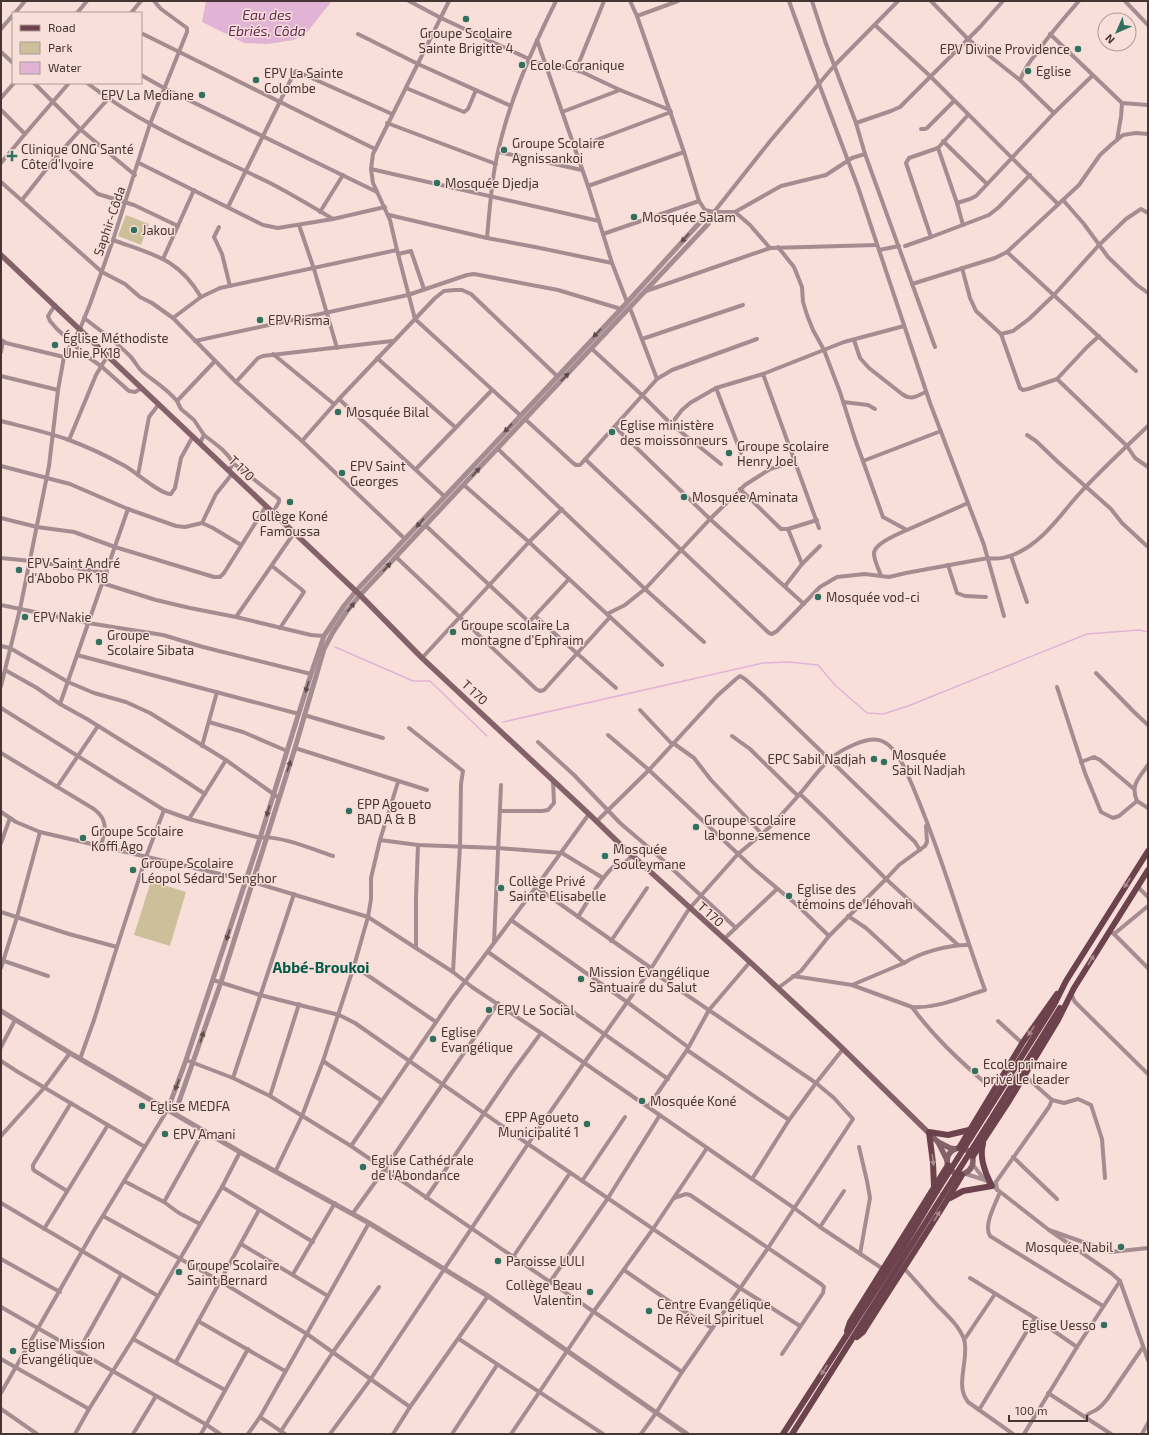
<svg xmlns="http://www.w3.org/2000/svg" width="1149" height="1435" font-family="'Exo 2',sans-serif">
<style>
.green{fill:#cebf9b}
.water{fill:#e1b4d5}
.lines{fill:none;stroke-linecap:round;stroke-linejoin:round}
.stream{stroke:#e1b4d5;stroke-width:1.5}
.minor{stroke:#a58c91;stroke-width:4}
.tertiary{stroke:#a58c91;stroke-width:5}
.secondary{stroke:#846169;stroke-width:5.5}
.primary{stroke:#6c434d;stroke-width:6}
.primary-bridge{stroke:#6c434d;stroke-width:6}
.oneway{fill:#5e4b4a}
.oneway2{fill:#ab898c}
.poi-dot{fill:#2f705f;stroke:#f9dfd9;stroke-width:1.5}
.labels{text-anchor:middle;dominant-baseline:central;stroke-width:3;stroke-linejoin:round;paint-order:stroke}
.poi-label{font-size:13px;fill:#463532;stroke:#f9dfd9;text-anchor:start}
.street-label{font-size:13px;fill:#463532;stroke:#f9dfd9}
.water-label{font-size:14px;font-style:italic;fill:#612b56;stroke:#f9dfd9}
.quarter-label{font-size:15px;font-weight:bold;fill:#025b4a;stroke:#f9dfd9}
</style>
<rect width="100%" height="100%" fill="#f9dfd9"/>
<g class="green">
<path d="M126,215L149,224L141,245L118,236Z"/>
<path d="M151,881L186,892L170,946L134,935Z"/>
</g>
<path class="water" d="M206,1H332L307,32L294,40L268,44L244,43L202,22Z"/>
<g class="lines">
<g class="stream">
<path d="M335,647L413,681H430L487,736"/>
<path d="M503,722L763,663L789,662L818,665L835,685L867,713L883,714L908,706L1087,634L1139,630L1148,632"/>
</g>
<g class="minor">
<path d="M409,1L441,18L529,59"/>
<path d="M449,1L373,154L371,169L373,183L390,220L397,250L415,319L520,415"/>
<path d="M630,1L637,16L678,1"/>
<path d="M789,1L819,84L858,187L930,403L984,545L1004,616"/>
<path d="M812,1L825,41L856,123L865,154L935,347"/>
<path d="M931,1L968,39L1020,80L1054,113"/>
<path d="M1125,1L1148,25"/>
<path d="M15,13L25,1"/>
<path d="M77,13L87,1"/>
<path d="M131,13L141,1"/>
<path d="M637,16L684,152L699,201L705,210L714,212H735L781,186L826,175L852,158L865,154"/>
<path d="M875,25L930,76L1058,204"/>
<path d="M1,29L13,15"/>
<path d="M141,33L375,149"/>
<path d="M358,34L418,64L511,106"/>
<path d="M1050,34L1122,103L1148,105"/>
<path d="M537,40L588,186L612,263L627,302"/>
<path d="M1,52L13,63"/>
<path d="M528,62L559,65L582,72L620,90L670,110"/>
<path d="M576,70L604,1"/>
<path d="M141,75L164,88L377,192"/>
<path d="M1020,80C1024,70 1029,62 1036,54C1049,35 1064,18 1079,1"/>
<path d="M34,83L80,129L135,175"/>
<path d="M87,83C143,126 209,153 272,184C293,195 313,207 333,219"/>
<path d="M406,88L464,112L468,109L476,90"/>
<path d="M1,98L14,83"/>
<path d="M1,110L25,134"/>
<path d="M562,112L620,90"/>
<path d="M387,123L496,164"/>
<path d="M856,123L891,111L900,107L980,27L1003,1"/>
<path d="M921,129H925L927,128L954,101"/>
<path d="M1117,140L1121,117L1122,103"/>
<path d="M943,141L987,184"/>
<path d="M575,148L671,112"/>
<path d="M938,148L909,158L906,163L931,237L989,215L999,207L1030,175"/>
<path d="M499,152L582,170"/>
<path d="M56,157L98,194L134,205L178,226"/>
<path d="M1,163L25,134L69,83"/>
<path d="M139,163L263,225L278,228L333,219L385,207"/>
<path d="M371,169L599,221"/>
<path d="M1,182L102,272L125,284L140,297L152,303L173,318L236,382L302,441L405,539"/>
<path d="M588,186L684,152"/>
<path d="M22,200L56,157L108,99"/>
<path d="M1063,200L1084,224L1108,257L1137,285L1148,293"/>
<path d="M957,203L970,199L976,196L1054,113L1092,76"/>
<path d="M228,207L294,73L296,71L392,114"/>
<path d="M320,212L343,175"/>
<path d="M714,212L771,140L834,66L898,1"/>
<path d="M735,212L750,225L770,248"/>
<path d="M389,215L487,238L535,247L612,263"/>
<path d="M299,225L314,269L337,348"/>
<path d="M963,225L957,203L938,148L968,115"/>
<path d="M219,227L214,237L222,254L230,286"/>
<path d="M603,234L699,201"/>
<path d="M487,238C489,214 491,190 495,166C506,108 530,53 556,1"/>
<path d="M113,240C154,255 178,258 201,297"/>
<path d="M905,246L931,237"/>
<path d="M778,247L794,267L802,287L803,302L807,315L813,330L824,350L840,392L855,439L883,517L907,530L968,503"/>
<path d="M879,250L899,246"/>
<path d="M1007,252L1136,371"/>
<path d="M398,254L411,251L424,289"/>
<path d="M163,259L194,190"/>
<path d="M962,268L970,298L976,311L1001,334L1013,331L1029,319L1054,295L1099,245L1126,219L1141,209L1148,213"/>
<path d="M912,284L995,258L1007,252L1079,185L1100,155L1112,144L1123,135L1136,133L1148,134"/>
<path d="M646,291L770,248L877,245"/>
<path d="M55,305L48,316L50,321L57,329L85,355L101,366L129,391L135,392L142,388"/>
<path d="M630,308L657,379"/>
<path d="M84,318C100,330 116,342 130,356C135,361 138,369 144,373C155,382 167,389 177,401L215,361"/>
<path d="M173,318L201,297L220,288L397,250"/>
<path d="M1001,334L1020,388L1023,390L1028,389L1057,379L1127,446L1135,458L1148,467"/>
<path d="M642,339L743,305"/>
<path d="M1,340L6,343L64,357"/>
<path d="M854,340L860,358L869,368L902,394C912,401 916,396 926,392"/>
<path d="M195,341L408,295L467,275L474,274L558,290L621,309"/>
<path d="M592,349L643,396L671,424L721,464"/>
<path d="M1,352L3,341"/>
<path d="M273,354L334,404"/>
<path d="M377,358L455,427"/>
<path d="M763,374L819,528"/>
<path d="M1,376L58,390"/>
<path d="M1057,379L1087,347L1099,336"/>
<path d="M236,382L258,358L263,356L392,341"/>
<path d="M716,388L741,453"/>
<path d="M339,399L444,496"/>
<path d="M177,401L181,409L194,420L204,435L200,443"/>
<path d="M843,402L868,405L875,409"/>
<path d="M525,419L573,463L576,465H580L657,379L672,370L757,339"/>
<path d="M1,421C24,427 47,432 69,440C88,447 107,456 125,466C136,472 161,495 171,494L175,488L181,458L193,436"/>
<path d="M671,424L682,410L690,403L716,388L763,374L844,342L904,326"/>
<path d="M615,427L710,519L804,604"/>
<path d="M204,435C214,443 227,451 233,463L229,471"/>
<path d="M1027,435L1036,441L1058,462L1111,509L1122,523L1148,547"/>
<path d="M69,440L96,375L108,355"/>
<path d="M302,441L339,399L435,298L444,291L455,290H462L471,294L557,376"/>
<path d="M498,449L645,589L704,642"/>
<path d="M585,459L769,633L772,634L777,631L820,587L837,577L865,574L889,577L906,573L988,558C1005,561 1023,552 1036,541C1053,528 1065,509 1080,493C1101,470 1125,448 1148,426"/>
<path d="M863,461L941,431"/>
<path d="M233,463L279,499V502L273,512"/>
<path d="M1,466L70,484L128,509L176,526L185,527L202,523L216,494L232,474"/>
<path d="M416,469L492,390"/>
<path d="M138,475L149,417L159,404"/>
<path d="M464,485L529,542L662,665"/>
<path d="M740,489L781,529H788"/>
<path d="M1,518L37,527L74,532L115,547L214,577H220L224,573L266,506"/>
<path d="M202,523L213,528L241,545"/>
<path d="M425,525L528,621L531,620L569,579"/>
<path d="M1011,556L1027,602"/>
<path d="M396,557L536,689L540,691L544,690L610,617"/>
<path d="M1,558L31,561L107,573"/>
<path d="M802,564L820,546"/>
<path d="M948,565L957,593L965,596L986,597"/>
<path d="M272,566L301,589L304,592L280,628"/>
<path d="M881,576C879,570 875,562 874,555C872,544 898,534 907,530"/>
<path d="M102,583L156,600L190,608L236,617L311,635L324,636"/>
<path d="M785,586L802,564L788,529L817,520"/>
<path d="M1,605L88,623L163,635L203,647L311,674"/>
<path d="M607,614L625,605L645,589L710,519L745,485L770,469L795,461"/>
<path d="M535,616L616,688"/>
<path d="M236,617L294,533"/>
<path d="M1,646L10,648L68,682L94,693L126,702L150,713L226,760L279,798"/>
<path d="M77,655L299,714"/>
<path d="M422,658L529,542L562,509"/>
<path d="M5,670L37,688L60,704L87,719L164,767L205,794"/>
<path d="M1096,673L1134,712L1148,725"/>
<path d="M1,686L20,609L49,466L58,390L64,357L80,329L90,304L113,240L150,124L187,32V28L161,9L154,1"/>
<path d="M1057,687L1085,773L1101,812L1113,818L1119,816L1137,801L1148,808"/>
<path d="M60,704L128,509"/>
<path d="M1,708L164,810L189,819L260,838C276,834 315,850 333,856"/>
<path d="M640,710L672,744"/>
<path d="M304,715L383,738"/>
<path d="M209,722L243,732L287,751"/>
<path d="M409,728L463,771L461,784L460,846L453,972"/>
<path d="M608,735L649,770L717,696L736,679L740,676L745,679L764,696L915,842L920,850"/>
<path d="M538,742L574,775L620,823L654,852L736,928"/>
<path d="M673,743L694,758L711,780L762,834L774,823L798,796L750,749L732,736"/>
<path d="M202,746L217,692"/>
<path d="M295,748L427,790"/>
<path d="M1,753L94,809C109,821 105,830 101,846"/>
<path d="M1081,762L1094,757L1100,760L1134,789"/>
<path d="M57,787L98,726"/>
<path d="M800,794L825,818L886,879L899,865L925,846L927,842L926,826"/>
<path d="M1137,801C1130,785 1139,778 1148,765"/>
<path d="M500,811H542L548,810L554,803L553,781"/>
<path d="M1,812L16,822L40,832L246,880L368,917L453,972L472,987L541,1033L794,1208L820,1227L883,1269"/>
<path d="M189,819L226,760"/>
<path d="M597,821L649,770L753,868L797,905L829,936"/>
<path d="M380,840L418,845L498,848L562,853L603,878"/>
<path d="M1,843L10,818"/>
<path d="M1137,886L1148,897"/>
<path d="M536,887L651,968"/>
<path d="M1,912L69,934L117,947L146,857L164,810"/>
<path d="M848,916L866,928L904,963"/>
<path d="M578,917C588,901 598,882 612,868C619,861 624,867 632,855"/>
<path d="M511,920L627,1002L688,1047"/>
<path d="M1109,931L1114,934L1148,906"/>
<path d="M1114,934L1148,968"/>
<path d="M724,939L777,889"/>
<path d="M611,941L647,888"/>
<path d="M494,942L501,785"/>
<path d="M416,948V898L418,845"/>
<path d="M488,952L668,1079"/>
<path d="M4,961L48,976"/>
<path d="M354,966L436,1022"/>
<path d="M1,968L17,917L40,832"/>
<path d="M793,976L852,985L912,1007C937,1009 961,997 985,990C959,918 937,840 906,771C901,760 892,745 882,741C868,735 840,750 829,760C818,770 808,785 798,796"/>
<path d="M213,980L260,995L339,1015L355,1023L528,1144L740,1288L800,1326"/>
<path d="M852,985L904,963C921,952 948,945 968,945"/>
<path d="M778,988L801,971L829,936L886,879L958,945"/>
<path d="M1071,994L1075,1002L1148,1074"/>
<path d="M912,1007C933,1036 958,1059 984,1082"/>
<path d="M998,1021L1021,1042H1023"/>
<path d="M1,1047L15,1020"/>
<path d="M687,1050L789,1120"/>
<path d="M80,1059L94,1020L117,947"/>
<path d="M186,1060L233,1078L270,1096L351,1146L682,1372"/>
<path d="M1,1061L18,1072L145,1147"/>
<path d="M323,1061L382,1101"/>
<path d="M1024,1075L1052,1100L1064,1103L1078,1099L1091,1105L1102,1139L1105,1178"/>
<path d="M233,1078L294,894"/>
<path d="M270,1096L299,1004"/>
<path d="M648,1107L687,1050L709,1010L750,962"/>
<path d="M1,1136L44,1088L70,1053"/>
<path d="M351,1146L452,999L536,887L589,814"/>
<path d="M859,1147L867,1181L870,1198L860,1254"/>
<path d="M1013,1157L1057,1199"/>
<path d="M973,1165L985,1180L1049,1230L1111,1252L1148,1248"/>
<path d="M276,1170L302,1116L323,1061L354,966L368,917L371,899V878L380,840L398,782"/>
<path d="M966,1174L985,1180"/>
<path d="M752,1179L789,1120L816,1083L843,1049"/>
<path d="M124,1181L164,1202L204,1130"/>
<path d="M582,1181L625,1117"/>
<path d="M222,1187L313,1242"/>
<path d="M997,1190L996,1182L1049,1107L1052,1100"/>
<path d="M67,1191L35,1171L33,1169V1165L71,1103"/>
<path d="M1000,1192C996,1203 983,1225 990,1236L1103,1306"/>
<path d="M426,1198L513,1071L541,1033"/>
<path d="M674,1198L686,1194L690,1195L821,1284L824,1287L823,1293L782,1354"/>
<path d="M164,1202L179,1213L200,1224"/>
<path d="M1,1203L158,1296"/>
<path d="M353,1213L384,1170L498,1003"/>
<path d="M103,1216L220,1281L307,1334L410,1407"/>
<path d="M820,1227L844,1191"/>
<path d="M44,1229L108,1125"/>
<path d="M241,1244L328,1296"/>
<path d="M513,1257L570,1173"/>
<path d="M1,1259L60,1292"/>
<path d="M903,1267C915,1280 926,1293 938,1306C948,1316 959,1326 964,1339C970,1359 954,1385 968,1402L1013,1434"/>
<path d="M624,1270L679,1308L712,1328"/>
<path d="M293,1274L335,1203"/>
<path d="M970,1278L1035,1318"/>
<path d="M1120,1281L1148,1360"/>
<path d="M550,1282L608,1198L660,1115"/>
<path d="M1,1307L207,1425L220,1434"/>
<path d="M198,1321L285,1371"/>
<path d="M133,1339L225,1390"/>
<path d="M459,1339L603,1434"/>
<path d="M964,1340L995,1294"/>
<path d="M78,1352L121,1275"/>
<path d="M1,1359L89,1409"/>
<path d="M176,1362L259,1210"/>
<path d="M1,1393L93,1232L168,1109"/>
<path d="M1048,1393L1111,1434"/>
<path d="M1,1409L37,1434"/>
<path d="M979,1410L1035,1318L1077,1347"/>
<path d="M260,1417L285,1434"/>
<path d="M1085,1417C1089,1413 1091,1412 1096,1410C1101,1407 1105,1402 1108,1398L1143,1347"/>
<path d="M281,1431L333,1352L379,1287"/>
<path d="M75,1434L89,1409L133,1339L222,1187L240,1152"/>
<path d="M133,1434L156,1396"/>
<path d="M201,1434L248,1349"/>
<path d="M248,1434L260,1417L369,1223"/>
<path d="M330,1434L370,1380L528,1144L584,1063L650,970L689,909L738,854L762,834"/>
<path d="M393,1434L410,1407L488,1296"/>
<path d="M452,1434L497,1365"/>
<path d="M511,1434L594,1311L653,1229L707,1148"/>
<path d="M641,1434L656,1413L682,1372L768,1248L853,1119L834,1098L816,1083L650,970"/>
<path d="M1024,1434L1077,1347L1120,1281L1111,1273L1049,1230"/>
<path d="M1142,1434L1148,1423"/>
</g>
<g class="tertiary">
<path d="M1,1011L70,1053L240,1152L369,1223L488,1296L687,1434"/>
<path d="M168,1109L186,1060L260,838L311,674L324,636L344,606L356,591L621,309L702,220L714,212"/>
<path d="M175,1113L221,982L295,748L324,649L333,632L347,611L360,595L708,224L714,213"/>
</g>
<g class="secondary">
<path d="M1,255L360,595L422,658L589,814L623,847L750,962L837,1043L938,1142L950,1148L955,1149"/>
<path d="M938,1142L947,1160"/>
<circle cx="960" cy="1161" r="13"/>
</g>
<g class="primary">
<path d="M987,1112L1054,1005L1066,981L1148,851"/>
<path d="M993,1116L1060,1008"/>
<path d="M959,1148L1023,1042L1057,994"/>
<path d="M973,1156L1009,1101L1058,1020L1074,988L1148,870"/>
<path d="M934,1186L933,1163L929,1132L948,1135L969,1130"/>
<path d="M950,1198L963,1191L992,1186C985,1173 979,1158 983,1144"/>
<path d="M847,1331L850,1322L948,1165"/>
<path d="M857,1337L863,1332C896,1279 931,1228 962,1175"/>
<path d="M783,1434L901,1251L937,1191"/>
<path d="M792,1434L943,1195"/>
</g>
<g class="primary-bridge">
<path d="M937,1191L987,1112"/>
<path d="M943,1195L993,1116"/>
</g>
</g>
<defs><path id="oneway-solid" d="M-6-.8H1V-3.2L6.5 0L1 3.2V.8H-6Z"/></defs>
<g class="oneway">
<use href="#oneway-solid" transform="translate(685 238) rotate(132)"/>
<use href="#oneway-solid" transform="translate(597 333) rotate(134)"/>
<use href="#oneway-solid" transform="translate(565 377) rotate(-46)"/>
<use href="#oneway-solid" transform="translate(508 428) rotate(133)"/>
<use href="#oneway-solid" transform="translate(476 472) rotate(-47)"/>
<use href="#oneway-solid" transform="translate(420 523) rotate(132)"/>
<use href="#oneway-solid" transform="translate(387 567) rotate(-47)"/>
<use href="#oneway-solid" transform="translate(351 607) rotate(-52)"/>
<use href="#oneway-solid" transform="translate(307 687) rotate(107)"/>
<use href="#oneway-solid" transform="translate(289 766) rotate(-72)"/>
<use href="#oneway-solid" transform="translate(268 811) rotate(107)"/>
<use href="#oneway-solid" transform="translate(228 935) rotate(108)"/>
<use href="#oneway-solid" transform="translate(202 1037) rotate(-71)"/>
<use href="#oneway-solid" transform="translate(177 1085) rotate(111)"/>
</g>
<g class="oneway2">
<use href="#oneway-solid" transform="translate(1127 883) rotate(123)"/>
<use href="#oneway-solid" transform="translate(1091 960) rotate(-59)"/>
<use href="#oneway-solid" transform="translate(1031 1031) rotate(124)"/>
<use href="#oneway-solid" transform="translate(933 1160) rotate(83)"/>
<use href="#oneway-solid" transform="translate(937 1216) rotate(-58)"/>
<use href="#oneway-solid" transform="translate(824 1370) rotate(123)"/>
</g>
<g class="poi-dot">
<circle cx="466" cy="19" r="4"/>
<circle cx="1078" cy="49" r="4"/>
<circle cx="522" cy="65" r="4"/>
<circle cx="1028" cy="71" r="4"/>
<circle cx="256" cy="80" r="4"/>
<circle cx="202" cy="95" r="4"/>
<circle cx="504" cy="150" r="4"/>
<path d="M10 150h4v4h4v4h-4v4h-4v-4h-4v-4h4z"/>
<circle cx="437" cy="183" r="4"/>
<circle cx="634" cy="217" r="4"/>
<circle cx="134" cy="230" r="4"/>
<circle cx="260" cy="320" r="4"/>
<circle cx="55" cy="345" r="4"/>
<circle cx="338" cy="412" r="4"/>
<circle cx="612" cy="432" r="4"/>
<circle cx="729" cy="453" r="4"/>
<circle cx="342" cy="473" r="4"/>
<circle cx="684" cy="497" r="4"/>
<circle cx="290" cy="502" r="4"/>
<circle cx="19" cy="570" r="4"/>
<circle cx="818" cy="597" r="4"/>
<circle cx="25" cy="617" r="4"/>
<circle cx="453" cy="632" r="4"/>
<circle cx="99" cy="642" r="4"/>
<circle cx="874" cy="759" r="4"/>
<circle cx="884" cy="762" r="4"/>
<circle cx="349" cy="811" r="4"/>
<circle cx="696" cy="827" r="4"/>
<circle cx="83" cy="838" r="4"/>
<circle cx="605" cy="856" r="4"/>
<circle cx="133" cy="870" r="4"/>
<circle cx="501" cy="888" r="4"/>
<circle cx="789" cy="896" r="4"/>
<circle cx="581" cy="979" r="4"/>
<circle cx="489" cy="1010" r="4"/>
<circle cx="433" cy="1039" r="4"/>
<circle cx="975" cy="1071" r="4"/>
<circle cx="642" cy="1101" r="4"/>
<circle cx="142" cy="1106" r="4"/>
<circle cx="587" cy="1124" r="4"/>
<circle cx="165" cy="1134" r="4"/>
<circle cx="363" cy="1167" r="4"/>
<circle cx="1121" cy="1247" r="4"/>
<circle cx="498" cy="1261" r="4"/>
<circle cx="179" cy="1272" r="4"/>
<circle cx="590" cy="1292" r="4"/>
<circle cx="649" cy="1311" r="4"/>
<circle cx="1104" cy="1325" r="4"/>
<circle cx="13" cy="1351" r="4"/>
</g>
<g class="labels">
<g class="poi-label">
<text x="466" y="33" text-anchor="middle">Groupe Scolaire<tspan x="466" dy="15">Sainte Brigitte 4</tspan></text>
<text x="1070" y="49" text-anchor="end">EPV Divine Providence</text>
<text x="530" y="65">Ecole Coranique</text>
<text x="1036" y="71">Eglise</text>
<text x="264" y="73">EPV La Sainte<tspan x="264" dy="15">Colombe</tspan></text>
<text x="194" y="95" text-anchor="end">EPV La Mediane</text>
<text x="512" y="143">Groupe Scolaire<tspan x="512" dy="15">Agnissankoi</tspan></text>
<text x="21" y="149">Clinique ONG Santé<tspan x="21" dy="15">Côte d'Ivoire</tspan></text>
<text x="445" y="183">Mosquée Djedja</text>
<text x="642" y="217">Mosquée Salam</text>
<text x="142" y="230">Jakou</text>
<text x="268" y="320">EPV Risma</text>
<text x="63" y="338">Église Méthodiste<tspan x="63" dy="15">Unie PK18</tspan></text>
<text x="346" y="412">Mosquée Bilal</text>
<text x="620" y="425">Eglise ministère<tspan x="620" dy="15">des moissonneurs</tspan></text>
<text x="737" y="446">Groupe scolaire<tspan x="737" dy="15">Henry Joel</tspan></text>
<text x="350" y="466">EPV Saint<tspan x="350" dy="15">Georges</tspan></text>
<text x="692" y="497">Mosquée Aminata</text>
<text x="290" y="516" text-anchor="middle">Collège Koné<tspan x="290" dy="15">Famoussa</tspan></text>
<text x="27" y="563">EPV Saint André<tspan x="27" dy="15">d'Abobo PK 18</tspan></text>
<text x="826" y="597">Mosquée vod-ci</text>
<text x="33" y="617">EPV Nakie</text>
<text x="461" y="625">Groupe scolaire La<tspan x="461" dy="15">montagne d'Ephraim</tspan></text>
<text x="107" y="635">Groupe<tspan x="107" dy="15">Scolaire Sibata</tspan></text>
<text x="892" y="755">Mosquée<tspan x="892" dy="15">Sabil Nadjah</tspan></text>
<text x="866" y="759" text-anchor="end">EPC Sabil Nadjah</text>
<text x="357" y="804">EPP Agoueto<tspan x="357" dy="15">BAD A &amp; B</tspan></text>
<text x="704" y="820">Groupe scolaire<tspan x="704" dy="15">la bonne semence</tspan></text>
<text x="91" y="831">Groupe Scolaire<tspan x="91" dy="15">Koffi Ago</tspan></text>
<text x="613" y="849">Mosquée<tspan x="613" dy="15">Souleymane</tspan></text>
<text x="141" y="863">Groupe Scolaire<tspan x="141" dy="15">Léopol Sédard Senghor</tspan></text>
<text x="509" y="881">Collège Privé<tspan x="509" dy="15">Sainte Elisabelle</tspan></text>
<text x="797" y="889">Eglise des<tspan x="797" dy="15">témoins de Jéhovah</tspan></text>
<text x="589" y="972">Mission Evangélique<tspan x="589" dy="15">Santuaire du Salut</tspan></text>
<text x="497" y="1010">EPV Le Social</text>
<text x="441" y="1032">Eglise<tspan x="441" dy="15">Evangélique</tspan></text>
<text x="983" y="1064">Ecole primaire<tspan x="983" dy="15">privé Le leader</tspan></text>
<text x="650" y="1101">Mosquée Koné</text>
<text x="150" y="1106">Eglise MEDFA</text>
<text x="579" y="1117" text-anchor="end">EPP Agoueto<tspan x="579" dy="15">Municipalité 1</tspan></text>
<text x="173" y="1134">EPV Amani</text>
<text x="371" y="1160">Eglise Cathédrale<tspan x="371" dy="15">de l'Abondance</tspan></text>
<text x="1113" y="1247" text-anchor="end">Mosquée Nabil</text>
<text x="506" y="1261">Paroisse LULI</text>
<text x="187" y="1265">Groupe Scolaire<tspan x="187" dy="15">Saint Bernard</tspan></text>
<text x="582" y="1285" text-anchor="end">Collège Beau<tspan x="582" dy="15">Valentin</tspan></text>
<text x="657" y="1304">Centre Evangélique<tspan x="657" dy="15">De Réveil Spirituel</tspan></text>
<text x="1096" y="1325" text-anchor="end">Eglise Uesso</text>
<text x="21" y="1344">Eglise Mission<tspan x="21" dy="15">Evangélique</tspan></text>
</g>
<g class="street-label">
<text transform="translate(109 221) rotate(-71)">Saphir-Côda</text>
<text transform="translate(242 468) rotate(44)">T 170</text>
<text transform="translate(475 692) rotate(43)">T 170</text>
<text transform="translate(711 914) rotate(42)">T 170</text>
</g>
<g class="water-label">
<text x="267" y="14">Eau des<tspan x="267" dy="16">Ebriés, Côda</tspan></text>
</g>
<g class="quarter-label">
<text x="321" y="967">Abbé-Broukoi</text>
</g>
</g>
<rect width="1149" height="1435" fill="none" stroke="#463532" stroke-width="4"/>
<rect x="12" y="12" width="130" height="72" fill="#f9dfd9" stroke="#b19b96"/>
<rect x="20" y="25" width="20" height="6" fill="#6c434d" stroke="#b19b96"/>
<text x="48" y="32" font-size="12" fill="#463532">Road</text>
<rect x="20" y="42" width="20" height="12" fill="#cebf9b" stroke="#b19b96"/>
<text x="48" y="52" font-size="12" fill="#463532">Park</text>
<rect x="20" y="62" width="20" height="12" fill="#e1b4d5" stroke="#b19b96"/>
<text x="48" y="72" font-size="12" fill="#463532">Water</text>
<g transform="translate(1117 32) rotate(225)"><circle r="19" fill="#f9dfd9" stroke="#b19b96"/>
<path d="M0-3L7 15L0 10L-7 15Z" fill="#2f705f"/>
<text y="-6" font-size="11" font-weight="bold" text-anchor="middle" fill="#463532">N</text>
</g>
<path d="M1009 1415v6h78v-6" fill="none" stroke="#463532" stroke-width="2"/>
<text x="1015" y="1415" font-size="12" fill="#463532" stroke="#f9dfd9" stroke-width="3" paint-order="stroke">100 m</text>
</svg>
